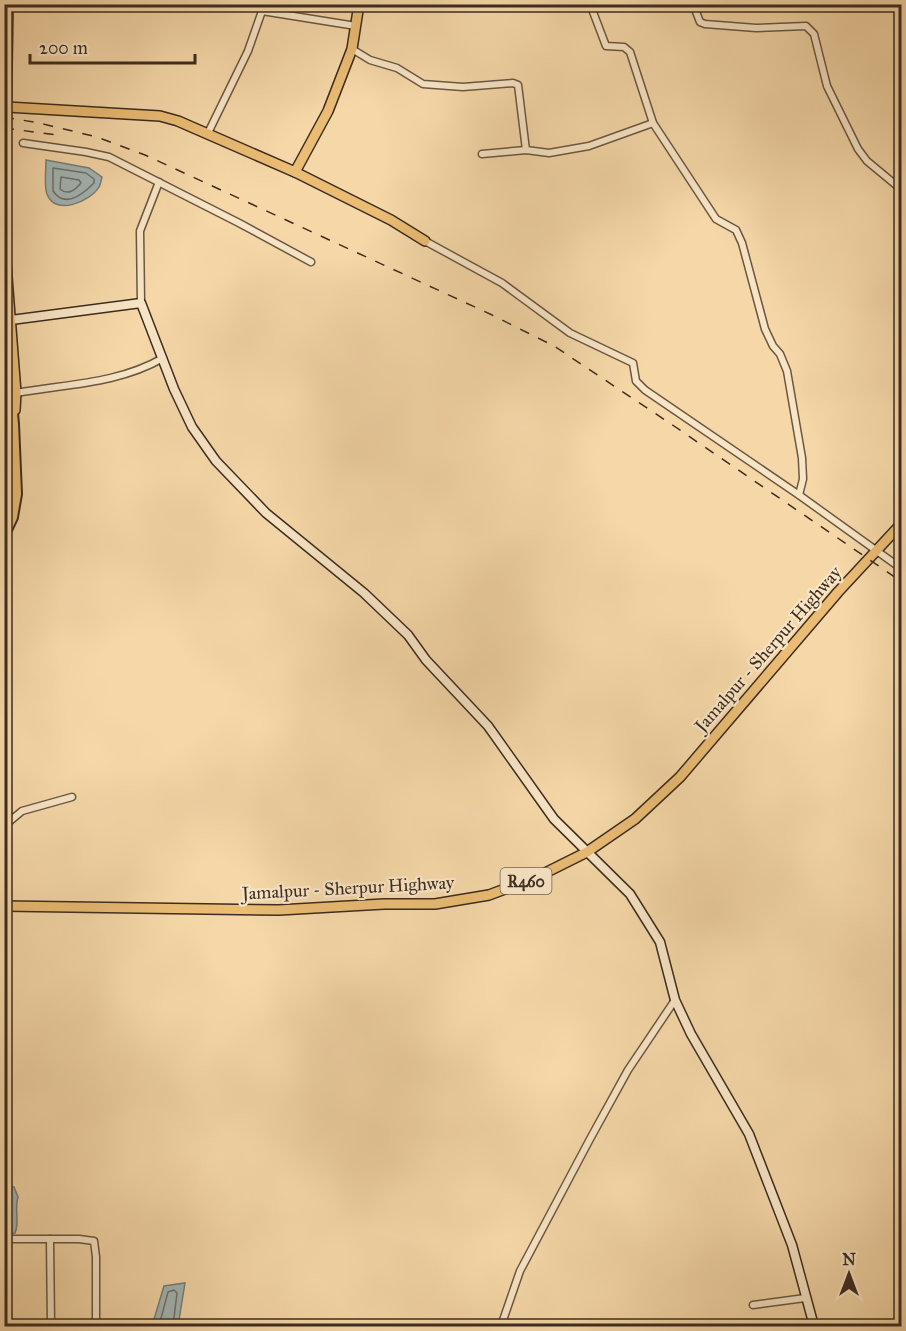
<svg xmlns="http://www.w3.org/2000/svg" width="906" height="1331" font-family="'IM FELL Great Primer',serif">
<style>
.water{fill:#a2b6b5;stroke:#7a7f79;stroke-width:1.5}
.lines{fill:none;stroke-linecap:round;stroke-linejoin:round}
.shore{stroke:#70716a;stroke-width:1.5}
.street-casing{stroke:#6b5742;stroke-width:9}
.secondary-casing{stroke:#3d2c20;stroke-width:11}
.primary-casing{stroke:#3d2c20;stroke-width:12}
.highway-casing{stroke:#3d2c20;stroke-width:14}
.street{stroke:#f8e5c6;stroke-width:6}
.secondary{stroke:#f8e5c6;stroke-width:8}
.primary{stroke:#eabc74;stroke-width:9}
.highway{stroke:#eabc74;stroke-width:10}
.rail{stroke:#3d2c20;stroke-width:1.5;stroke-dasharray:10 10;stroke-linecap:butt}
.labels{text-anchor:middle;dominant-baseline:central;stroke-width:4.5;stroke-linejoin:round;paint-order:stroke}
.shield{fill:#f8e5c6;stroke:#756452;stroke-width:1.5}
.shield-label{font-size:16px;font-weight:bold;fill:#3d2c20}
.street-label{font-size:18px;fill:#3d2c20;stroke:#f8e5c6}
</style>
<rect width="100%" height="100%" fill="#f5d7a8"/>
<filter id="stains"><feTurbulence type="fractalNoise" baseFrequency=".00333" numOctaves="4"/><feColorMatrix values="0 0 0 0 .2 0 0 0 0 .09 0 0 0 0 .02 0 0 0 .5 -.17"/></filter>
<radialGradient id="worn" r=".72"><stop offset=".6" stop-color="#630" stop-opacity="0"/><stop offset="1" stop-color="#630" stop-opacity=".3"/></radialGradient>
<g class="water">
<path d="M46,160L89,168L102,177C101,180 101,184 99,187C91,201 55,217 47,194C44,188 46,168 46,160Z"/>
<path d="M5,1186L14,1187L18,1197C14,1209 20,1222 15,1233L5,1235Z"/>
<path d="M185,1283L178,1326H152L164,1286Z"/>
</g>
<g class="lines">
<g class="shore">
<path d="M53,168L86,173L94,179V183C83,194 65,209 53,191Z"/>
<path d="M61,177L79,180L81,183C75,190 68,196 60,189Z"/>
<path d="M159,1326L168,1292L174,1290L177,1293L173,1326"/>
</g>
<g class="street-casing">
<g id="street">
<path d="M590,4L606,46L624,47L630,52L653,123L716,219L736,230L742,243L765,329L773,346L780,354L787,371L802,458L803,479L799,495"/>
<path d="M693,4L700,22L705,24L756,28L806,26L814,34L827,86L858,149L867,161L902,190"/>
<path d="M262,11L356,26"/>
<path d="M352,49L370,60L397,68L423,84L463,87L513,83L518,85L526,150"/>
<path d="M208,133L248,51L262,11V4"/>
<path d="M23,143L86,152L109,157L239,223L311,262"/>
<path d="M482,154L526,150L549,153L589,146L653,123"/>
<path d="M425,241L502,283L570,333L633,363L636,381L645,390L799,495L902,569"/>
<path d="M141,303L140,231L159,182"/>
<path d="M16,393C66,384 118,384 163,358"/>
<path d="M4,826L22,811L72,797"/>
<path d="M4,1239H79L94,1241L96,1257V1326"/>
<path d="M50,1239L51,1326"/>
<path d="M753,1305L805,1298"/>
<path d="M501,1326L520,1271L590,1139L628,1070L675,1000"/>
</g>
</g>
<g class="secondary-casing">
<path id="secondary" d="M11,320L141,303L174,389L192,427L216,461L266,513L364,593L408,635L426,660L488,726L554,819L630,894L660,942L675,1000L691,1034L749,1134L792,1245L814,1326"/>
</g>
<g class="primary-casing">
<g id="primary">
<path d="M8,4L6,128V264L16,393L15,410"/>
<path d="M7,107L160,116L178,121L295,172L391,220L425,241"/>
<path d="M295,172L328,111L352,49L359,4"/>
<path d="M4,906L279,910L384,904H435L489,895L537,877L587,852L635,819L680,777L838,592L902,523"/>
</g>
</g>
<g class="highway-casing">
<path id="highway" d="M4,326L13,424L16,494L12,517L4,534"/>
</g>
<use href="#street" class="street"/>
<use href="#secondary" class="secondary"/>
<use href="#primary" class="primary"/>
<use href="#highway" class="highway"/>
<g class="rail">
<path d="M4,117L39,123L97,137L145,155L490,314L554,346L674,426L902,582"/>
<path d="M4,128L57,135"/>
</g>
</g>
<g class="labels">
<rect class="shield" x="500.5" y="868" width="51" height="26" rx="4.5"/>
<g class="shield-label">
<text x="526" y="881">R460</text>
</g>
<g class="street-label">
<text transform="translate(768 649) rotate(-49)">Jamalpur - Sherpur Highway</text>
<text transform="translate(348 888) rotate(-3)">Jamalpur - Sherpur Highway</text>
</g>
</g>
<rect width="906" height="1331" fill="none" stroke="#f5d7a8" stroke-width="24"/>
<rect x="6" y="6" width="894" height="1319" fill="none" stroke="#3d2c20" stroke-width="3"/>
<rect x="12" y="12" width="882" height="1307" fill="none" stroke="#3d2c20" stroke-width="1.5"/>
<g transform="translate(849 1274)" stroke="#f8e5c6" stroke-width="4.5" paint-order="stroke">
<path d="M0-4.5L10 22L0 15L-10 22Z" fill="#3d2c20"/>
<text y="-9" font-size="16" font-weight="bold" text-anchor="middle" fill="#3d2c20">N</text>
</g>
<path d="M30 54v9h165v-9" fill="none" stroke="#3d2c20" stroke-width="3"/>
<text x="39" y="54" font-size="18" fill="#3d2c20" stroke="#f8e5c6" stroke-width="4.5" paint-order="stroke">200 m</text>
<rect width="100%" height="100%" filter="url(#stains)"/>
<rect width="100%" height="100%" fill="url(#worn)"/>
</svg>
